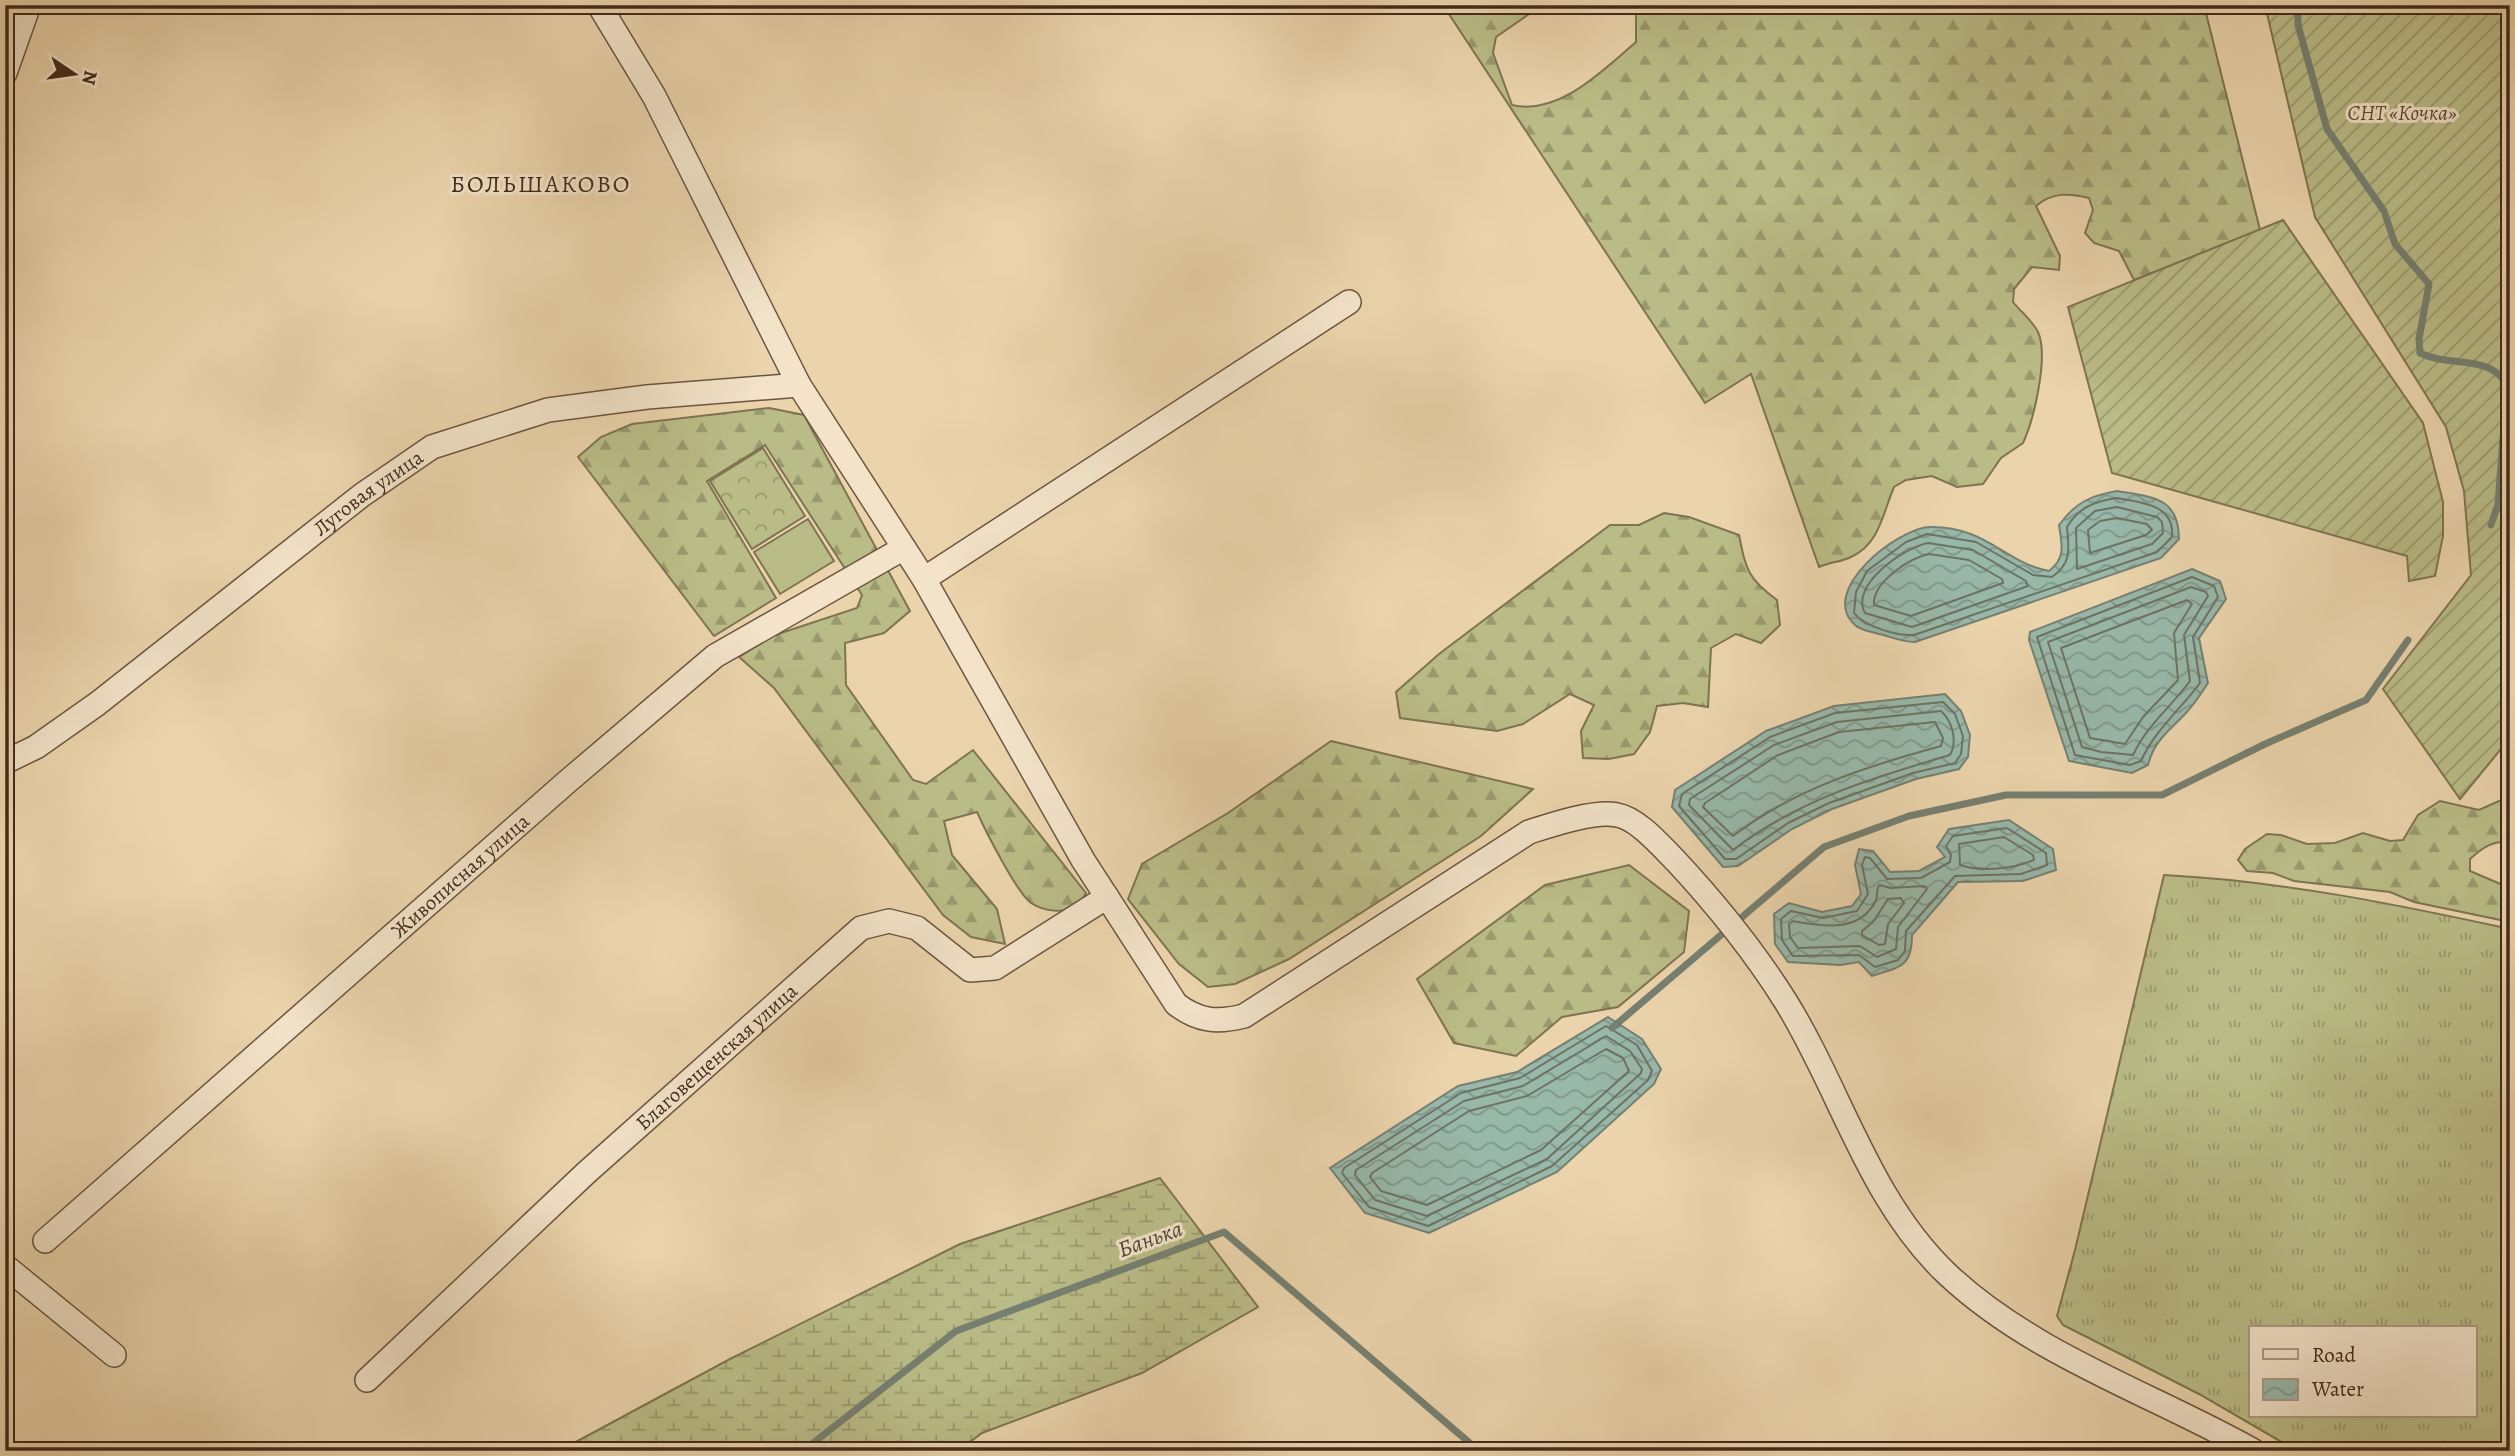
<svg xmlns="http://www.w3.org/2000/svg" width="2515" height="1456" font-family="Alegreya,serif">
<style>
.grass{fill:url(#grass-tufts);stroke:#7e7452;stroke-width:2;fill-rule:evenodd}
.forest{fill:url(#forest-firs);stroke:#7e7452;stroke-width:2}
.wetland{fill:url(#wetland-marsh);stroke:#7e7452;stroke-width:2}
.park{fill:url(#park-crowns);stroke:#7e7452;stroke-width:2}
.garden{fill:url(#garden-furrows);stroke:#7e7452;stroke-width:2}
.pitch{fill:#babc87;stroke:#7e7452;stroke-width:2}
.water{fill:url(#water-waves);stroke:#768071;stroke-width:2}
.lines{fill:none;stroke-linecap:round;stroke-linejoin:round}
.shore{stroke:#6d7263;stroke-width:2}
.stream{stroke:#768071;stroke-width:7}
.minor-casing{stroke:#6c5540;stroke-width:26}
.minor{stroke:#f2e3c9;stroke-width:23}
.labels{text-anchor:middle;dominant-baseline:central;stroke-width:6;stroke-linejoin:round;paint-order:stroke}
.park-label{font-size:21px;font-style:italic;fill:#5a4831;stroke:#f2e3c9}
.street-label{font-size:21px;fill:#422b1c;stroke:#f2e3c9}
.water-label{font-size:23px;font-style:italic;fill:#534738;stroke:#f2e3c9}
.quarter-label{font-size:24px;letter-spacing:2px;fill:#422b1c;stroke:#f2e3c9}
</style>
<defs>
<pattern id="grass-tufts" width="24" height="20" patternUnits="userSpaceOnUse" patternTransform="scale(1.75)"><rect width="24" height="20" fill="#babc87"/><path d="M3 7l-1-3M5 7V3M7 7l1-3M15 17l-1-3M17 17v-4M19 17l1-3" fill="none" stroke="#99996e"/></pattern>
<pattern id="forest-firs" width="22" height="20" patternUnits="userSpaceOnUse" patternTransform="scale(1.75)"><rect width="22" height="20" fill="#babc87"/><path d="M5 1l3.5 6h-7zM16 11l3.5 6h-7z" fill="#99996e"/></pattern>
<pattern id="wetland-marsh" width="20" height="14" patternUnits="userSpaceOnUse" patternTransform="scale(1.75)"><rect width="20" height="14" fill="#babc87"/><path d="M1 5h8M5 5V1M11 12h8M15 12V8" fill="none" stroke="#99996e"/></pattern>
<pattern id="park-crowns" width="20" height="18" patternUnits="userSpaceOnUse" patternTransform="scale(1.75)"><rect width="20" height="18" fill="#babc87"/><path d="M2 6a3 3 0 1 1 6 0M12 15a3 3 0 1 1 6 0" fill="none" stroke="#99996e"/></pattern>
<pattern id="garden-furrows" width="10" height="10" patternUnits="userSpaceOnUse" patternTransform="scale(1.75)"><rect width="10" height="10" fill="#babc87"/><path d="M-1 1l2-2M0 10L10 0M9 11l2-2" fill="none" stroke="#99996e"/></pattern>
<pattern id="water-waves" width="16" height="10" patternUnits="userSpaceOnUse" patternTransform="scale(1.75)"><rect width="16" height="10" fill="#98b8aa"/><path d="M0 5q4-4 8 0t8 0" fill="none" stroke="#7e968a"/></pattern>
</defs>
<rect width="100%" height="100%" fill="#ebd4ac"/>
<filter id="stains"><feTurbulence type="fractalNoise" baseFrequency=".00286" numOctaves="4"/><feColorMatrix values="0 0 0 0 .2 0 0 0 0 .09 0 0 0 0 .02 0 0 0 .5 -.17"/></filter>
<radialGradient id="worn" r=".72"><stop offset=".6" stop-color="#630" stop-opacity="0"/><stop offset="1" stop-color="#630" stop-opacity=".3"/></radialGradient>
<path class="grass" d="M2164,875C2281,881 2395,904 2510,929V1451H2297L2199,1394L2063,1325L2057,1316L2075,1250ZM2251,1328H2475V1416H2251Z"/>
<g class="forest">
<path d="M1443,5H1532V12L1496,37L1493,53L1512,105C1559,116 1603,70 1636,42V5H2204L2260,230L2134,280L2119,251L2094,243L2085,233L2093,210L2089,198C2069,193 2052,192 2036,206L2060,256L2059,270L2032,267L2014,289L2013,302C2021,312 2032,320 2038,332C2049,356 2034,419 2023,443L2001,458L1983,484L1957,487L1932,476L1906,480L1894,487C1883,512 1880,544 1851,557C1841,562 1830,562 1819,567L1751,374L1705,403Z"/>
<path d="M769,408L804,415L910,611L884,633L845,643L846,685L913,780L926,784L973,750L1086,893L1078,907C1063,913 1045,912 1031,903C1017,893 985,830 977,812L944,821L952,855L997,909L1005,944L971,937L943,915L774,688L739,657L772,636L857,608L862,595L765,445L707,481L776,598L714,636L578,457L601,437L632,424Z"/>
<path d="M1664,513L1689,517L1739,535C1746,570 1748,579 1777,600L1780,625L1761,643L1736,634L1711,648L1708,707L1683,703L1657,706L1650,732L1634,754L1609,759L1583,758L1581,731L1594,705L1570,694L1523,724L1497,731L1400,718L1396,692L1439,654L1610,525H1639Z"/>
<path d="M1331,741L1533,789L1481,836L1289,959L1235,984L1208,987L1179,964L1128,899L1142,864L1228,813Z"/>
<path d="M2510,796V842C2493,840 2482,848 2470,859V871L2510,888V922L2414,902L2390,892L2294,881L2273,873L2247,871L2238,860L2245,849L2267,834L2281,835L2307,844L2335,843L2363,833L2390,841L2403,840L2418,815L2440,801L2479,810Z"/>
<path d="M1629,865L1689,911L1684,952L1618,1007L1562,1017L1516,1056L1454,1043L1417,979L1545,885Z"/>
</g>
<path class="wetland" d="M1160,1178L1258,1307L1142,1373L982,1433L958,1451H559L730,1359L960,1244Z"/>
<path class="park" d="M763,448L805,516L752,549L710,481Z"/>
<g class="garden">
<path d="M2265,5H2510V738L2460,799L2383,689L2471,575L2464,491L2446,427L2315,217Z"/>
<path d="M2283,220L2423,423L2443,502V536L2435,576L2409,581L2407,556L2112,473L2068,307Z"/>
</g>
<path class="pitch" d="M808,519L834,561L780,594L754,552Z"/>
<g class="water">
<path d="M2117,491C2152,497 2179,497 2179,539L2161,558L1915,642C1901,642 1892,637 1879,634C1871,631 1861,631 1855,625C1817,591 1898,528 1930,527C1986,526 2005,563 2049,571C2066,558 2062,545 2059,525C2076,502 2090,496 2117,491Z"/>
<path d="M2192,569L2220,581L2226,599L2199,638L2208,683C2201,694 2193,706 2184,715C2168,732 2154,741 2148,765L2132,773L2069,761L2029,640L2030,632Z"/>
<path d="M1945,694L1961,711L1970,735L1968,757L1959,769L1916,779L1832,809L1792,829L1738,866L1723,867L1672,807L1675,790L1766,731L1834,706Z"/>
<path d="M2009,820L2053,849L2056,870L2023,881L1958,882L1912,935C1912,968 1899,967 1872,976L1859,962L1840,965L1788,962L1775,944L1774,914L1789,903L1822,912L1852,906L1861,894L1855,865L1859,849L1873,851L1890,872L1919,871L1945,857L1937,847L1949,829Z"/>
<path d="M1608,1017L1642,1039L1661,1069L1654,1084L1557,1172L1429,1233L1365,1213L1330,1168L1458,1086L1517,1072Z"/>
</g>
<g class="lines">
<g class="shore">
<path d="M2116,498C2142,502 2175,505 2172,537L2157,552L1914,635C1897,636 1865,627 1854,613L1856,592L1867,571L1906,542L1927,534L1976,542L2033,575L2052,577C2072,563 2069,549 2067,527C2079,507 2094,502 2116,498Z"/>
<path d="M2117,507L2157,517L2162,522L2163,533L2152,544L2077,569L2076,528L2095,511Z"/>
<path d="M2117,518L2147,524L2152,530L2146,535L2090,553L2088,530L2100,521Z"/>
<path d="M1928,543L1973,550L2026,581L2028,586L1912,627L1865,613C1849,585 1905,547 1928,543Z"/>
<path d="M1929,554L1969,560L2002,579L2003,583L1911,616L1874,605C1872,583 1909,558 1929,554Z"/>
<path d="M2192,577L2214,586L2218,597L2193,637L2200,683C2180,710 2155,730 2141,761L2130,765L2075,755L2037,637Z"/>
<path d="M2191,587L2206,592L2208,596L2184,635L2190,681C2171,707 2147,725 2133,755L2101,752L2082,747L2048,642Z"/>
<path d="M2187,600L2192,604L2174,633L2178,680L2143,717L2125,744L2090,738L2061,648Z"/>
<path d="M1943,702L1955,714L1963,736L1961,754L1955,763L1913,773L1829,803L1788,823L1736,859H1725L1679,806L1682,794L1770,737L1835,713Z"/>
<path d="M1941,711C1952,721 1958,741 1950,755C1872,778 1798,800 1733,850L1689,805L1690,799L1774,745L1837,722Z"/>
<path d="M1935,722L1943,738L1941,746C1868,766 1794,789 1733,836L1703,807L1705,803L1778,755L1839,732Z"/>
<path d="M2007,828L2046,853L2047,865L2021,874L1955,876L1906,931L1905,951L1898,960L1875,967L1859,955L1793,956L1782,940L1781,919L1791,911L1823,918L1857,911L1868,894L1862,865L1865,857L1870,858L1887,879L1921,878L1950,862L1951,855L1946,846L1953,836Z"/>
<path d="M2004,837L2033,855L2034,860C2014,869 1981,872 1960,865L1959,844Z"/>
<path d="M1879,885L1891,888L1924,886L1927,889L1898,927L1896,949L1877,957L1860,946L1798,948L1790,937L1789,924L1793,921C1821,926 1860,934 1876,900C1878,895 1876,890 1879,885Z"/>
<path d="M1901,898L1904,903L1888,924L1885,944L1879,945L1862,935V931L1873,922L1888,899Z"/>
<path d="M1606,1026L1637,1045L1652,1071L1648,1080L1552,1166L1428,1226L1369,1207L1342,1173L1344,1168L1461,1093L1520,1078Z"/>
<path d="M1606,1036L1630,1051L1642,1069L1641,1073L1547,1159L1427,1216L1375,1200L1355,1175L1356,1170L1464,1101L1523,1086Z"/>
<path d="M1606,1049L1623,1058L1629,1071L1541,1150L1427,1205L1381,1191L1370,1177L1372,1173L1469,1111L1527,1096Z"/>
</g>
<g class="stream">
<path d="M2298,5V25L2327,129L2384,211L2395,244L2429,284L2419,339L2420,353C2453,369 2491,351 2510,390"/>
<path d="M2491,525L2498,504L2503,438L2510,402"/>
<path d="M1612,1028L1824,847L1909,816L2006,795H2162L2265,744L2366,700L2408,640"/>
<path d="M803,1451L956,1331L1224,1232L1479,1451"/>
</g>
<g class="minor-casing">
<g id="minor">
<path d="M599,5L654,96L799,385L924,579L1083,860L1176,1004C1198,1021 1217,1023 1244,1016L1529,832C1551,825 1595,810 1617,815C1637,818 1661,846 1675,860C1716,904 1754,951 1786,1002C1841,1091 1869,1200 1947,1274C2033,1355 2153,1394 2254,1451"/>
<path d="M5,73L29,5"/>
<path d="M924,579L1349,302"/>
<path id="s1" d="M5,762L36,747L97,704L362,495L432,447L548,410L647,397L799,385"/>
<path id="s2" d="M45,1241L568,781L715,656L904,548"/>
<path d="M5,1266L114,1355"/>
<path id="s3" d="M367,1380L586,1173L861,928L889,921L917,928L970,970L995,968L1107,897"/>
</g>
</g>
<use href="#minor" class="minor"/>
</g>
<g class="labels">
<g class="park-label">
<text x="2402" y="113">СНТ «Кочка»</text>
</g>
<g class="street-label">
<text stroke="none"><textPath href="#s1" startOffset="453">Луговая улица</textPath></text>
<text stroke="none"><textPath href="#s2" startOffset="553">Живописная улица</textPath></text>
<text stroke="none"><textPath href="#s3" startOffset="476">Благовещенская улица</textPath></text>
</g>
<g class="water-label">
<text transform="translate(1150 1239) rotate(-20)">Банька</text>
</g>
<g class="quarter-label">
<text x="541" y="184">БОЛЬШАКОВО</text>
</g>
</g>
<rect width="2515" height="1456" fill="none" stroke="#ebd4ac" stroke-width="28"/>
<rect x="7" y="7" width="2501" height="1442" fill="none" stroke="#422b1c" stroke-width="3.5"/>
<rect x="14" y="14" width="2487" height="1428" fill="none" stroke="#422b1c" stroke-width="2"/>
<rect x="2249" y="1326" width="228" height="91" fill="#f2e3c9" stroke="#ac9984" stroke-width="2"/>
<rect x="2263" y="1349" width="35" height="10" fill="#f2e3c9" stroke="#ac9984" stroke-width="2"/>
<text x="2312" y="1362" font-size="21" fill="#422b1c">Road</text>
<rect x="2263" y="1379" width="35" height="21" fill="url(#water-waves)" stroke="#ac9984" stroke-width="2"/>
<text x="2312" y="1396" font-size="21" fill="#422b1c">Water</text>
<g transform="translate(74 74) rotate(103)" stroke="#f2e3c9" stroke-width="5" paint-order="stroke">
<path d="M0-5L12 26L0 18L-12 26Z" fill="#422b1c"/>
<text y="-10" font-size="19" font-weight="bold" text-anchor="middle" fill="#422b1c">N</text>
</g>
<rect width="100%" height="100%" filter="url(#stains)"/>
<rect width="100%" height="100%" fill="url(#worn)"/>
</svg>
